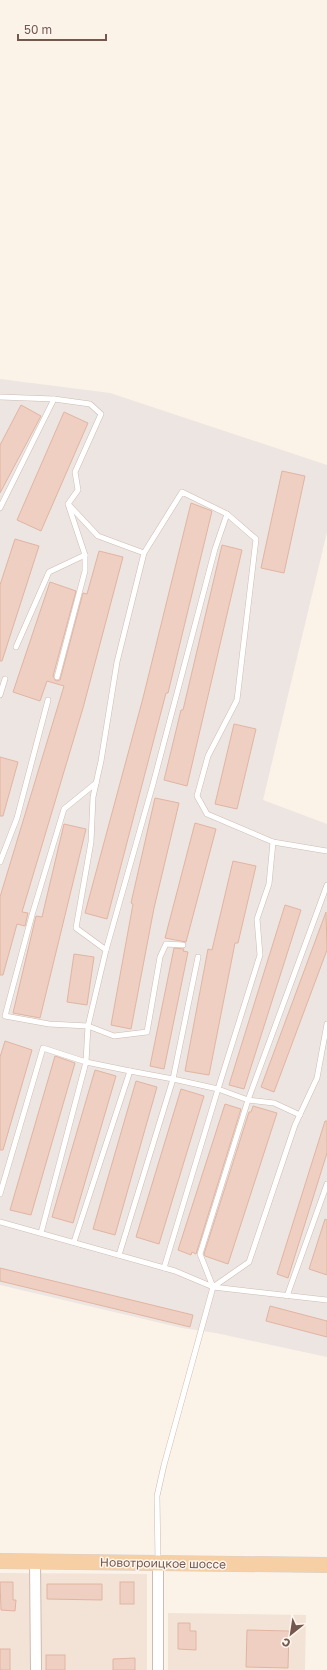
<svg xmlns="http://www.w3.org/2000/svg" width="327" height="1670" font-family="'Golos Text',sans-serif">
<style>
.residential{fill:#f2e3d6}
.industrial{fill:#ece5e1}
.building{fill:#efcfc1;stroke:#e1b4a2}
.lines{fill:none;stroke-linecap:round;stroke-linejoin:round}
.service-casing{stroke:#cfbbb1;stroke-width:6}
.minor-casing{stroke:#cfbbb1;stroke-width:12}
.primary-casing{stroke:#d8d0cd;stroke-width:16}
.service{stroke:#fff;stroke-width:5}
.minor{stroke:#fff;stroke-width:10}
.primary{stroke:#f6d0a4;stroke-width:15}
.labels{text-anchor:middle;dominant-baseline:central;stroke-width:3;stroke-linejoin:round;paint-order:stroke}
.street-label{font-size:12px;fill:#74574d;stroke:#fef6ee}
</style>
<rect width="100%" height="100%" fill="#fbf2e8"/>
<g class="residential">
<path d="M0,1573L147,1574V1670H0Z"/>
<path d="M168,1613L306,1615L305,1670H168Z"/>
</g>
<path class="industrial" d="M0,379L110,393L327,465V532L263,800L327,824V1357L216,1333L182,1328L0,1285Z"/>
<g class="building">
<path d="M21,405L41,416L0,493V445Z"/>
<path d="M64,412L88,423L41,531L17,520Z"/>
<path d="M282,471L305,476L284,573L261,568Z"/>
<path d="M191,503L212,511L168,693H166L107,919L85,913L143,698Z"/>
<path d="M15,539L39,546L2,661H0V585Z"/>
<path d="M222,545L242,550L187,786L164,780L181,710H183Z"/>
<path d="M99,551L123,557L83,708L22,912L28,913L25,926L17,924L3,975H0V897L64,686L47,681L40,701L13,692L50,582L76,591L53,676L56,681L60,680L83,593L87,594Z"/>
<path d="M234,724L256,729L237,809L215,804Z"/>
<path d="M0,757L18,762L3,816H0Z"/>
<path d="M155,798L179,803L154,908L131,1029L111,1025L133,904L131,903Z"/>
<path d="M195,823L216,829L186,942L165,938Z"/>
<path d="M64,824L86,829L40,1018L13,1013L36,916L42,917Z"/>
<path d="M233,861L256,866L238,943H235L209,1075L185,1071L208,949L212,950Z"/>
<path d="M285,905L301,910L244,1089L229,1085Z"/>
<path d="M326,912L327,950L274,1092L261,1087Z"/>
<path d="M174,948L184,949L183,951L188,952L164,1069L150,1066Z"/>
<path d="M74,954L94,957L87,1005L67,1002Z"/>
<path d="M5,1041L32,1050L3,1150H0V1057Z"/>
<path d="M55,1056L75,1063L31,1215L10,1210Z"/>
<path d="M95,1070L116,1076L73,1223L52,1217Z"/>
<path d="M136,1081L157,1087L115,1235L93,1229Z"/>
<path d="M181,1089L204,1096L159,1244L136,1237Z"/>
<path d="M225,1104L241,1109L196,1254L192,1252L191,1255L178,1250Z"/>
<path d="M253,1106L277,1113L228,1264L205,1256L204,1254L249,1112H251Z"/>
<path d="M325,1121H327V1153L288,1278L277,1274Z"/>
<path d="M325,1219L327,1220V1275L309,1269Z"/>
<path d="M0,1268L193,1315L190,1327L0,1281Z"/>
<path d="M270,1306L327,1321V1337L266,1321Z"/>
<path d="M0,1582H13V1600H16L15,1611L1,1610Z"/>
<rect x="120" y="1582" width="14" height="22"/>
<path d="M47,1584H102V1600L47,1599Z"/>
<path d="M178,1623H190V1631H196V1650L178,1649Z"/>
<path d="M247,1630L289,1631L288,1668L246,1667Z"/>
<rect x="0" y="1649" width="10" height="21"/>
<rect x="46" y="1655" width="19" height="15"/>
<path d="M135,1658V1670H113V1659Z"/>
</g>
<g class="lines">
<g class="service-casing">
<g id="service">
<path d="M0,397L54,399L90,404L101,414L75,472L78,490L68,504L85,555L49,572L16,647"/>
<path d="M70,506L98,536L144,553"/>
<path d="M0,508L54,399"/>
<path d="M57,677L85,571V555"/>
<path d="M0,695L5,679"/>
<path d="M96,783L64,809L32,915L5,1016L49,1024L88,1026L114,1036L147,1032L160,957L166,944L183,945"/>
<path d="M273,842L269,884L257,919L260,955L218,1089L248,1100L274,1103L300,1115"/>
<path d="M0,862L17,818L48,700"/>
<path d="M106,950L153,784L215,549L227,514L256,539L237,700L208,756L197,796L207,814L273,842L327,851"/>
<path d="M0,1194L43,1048L86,1062L130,1071L74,1242"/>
<path d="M0,1222L175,1271L213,1287L249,1262L295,1125L317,1078L327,1024"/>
<path d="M41,1233L86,1062L88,1026L106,950L76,928L91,842L93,797L101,761L117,662L144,553L182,492L227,514"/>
<path d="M119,1255L173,1079L130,1071"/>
<path d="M164,1268L218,1089L173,1079L198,957"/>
<path d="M213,1287L327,1300"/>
<path d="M287,1296L327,1184"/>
<path d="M158,1562L157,1496L164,1465L213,1287L200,1254L248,1100L327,885"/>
</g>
</g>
<g class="minor-casing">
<g id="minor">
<path d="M35,1561L36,1670"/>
<path d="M158,1563V1670"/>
</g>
</g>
<g class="primary-casing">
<path id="primary" d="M0,1561L327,1565"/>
</g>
<use href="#service" class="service"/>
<use href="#minor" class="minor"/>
<use href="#primary" class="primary"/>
</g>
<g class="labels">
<g class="street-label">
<text transform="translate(163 1563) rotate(1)">Новотроицкое шоссе</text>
</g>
</g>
<g transform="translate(291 1634) rotate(210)" stroke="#fef6ee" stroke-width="3" paint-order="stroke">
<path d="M0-3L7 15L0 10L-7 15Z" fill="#74574d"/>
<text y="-6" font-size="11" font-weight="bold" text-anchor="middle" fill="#74574d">С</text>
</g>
<path d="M18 34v6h88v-6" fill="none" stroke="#74574d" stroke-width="2"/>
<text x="24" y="34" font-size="12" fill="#74574d" stroke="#fef6ee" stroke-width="3" paint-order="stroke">50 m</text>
</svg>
